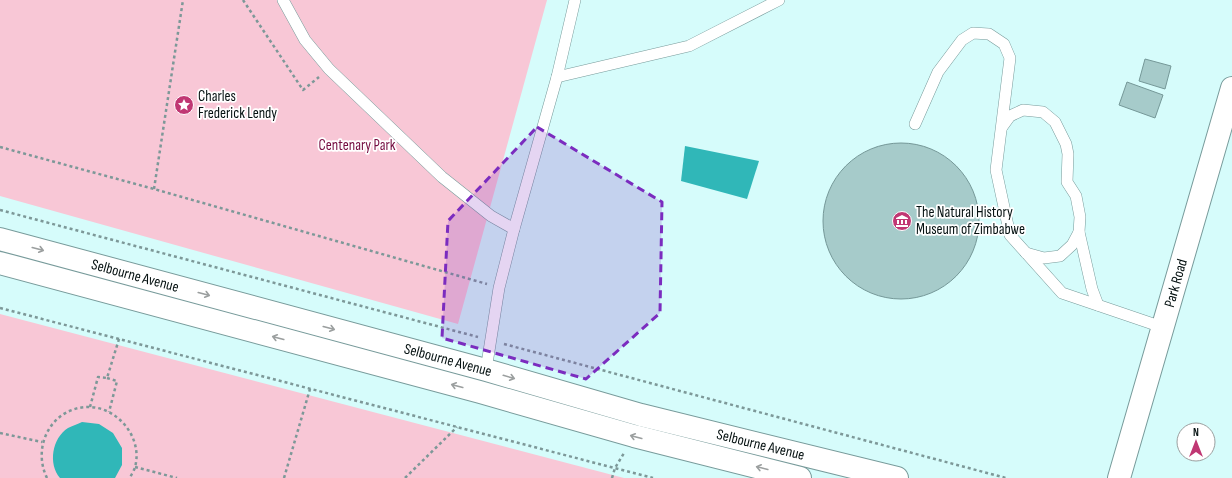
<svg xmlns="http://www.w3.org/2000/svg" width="1232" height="478" font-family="'Sofia Sans Condensed',sans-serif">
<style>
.green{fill:#f8c7d6}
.water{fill:#30b7b8}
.building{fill:#a6cbca;stroke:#759898}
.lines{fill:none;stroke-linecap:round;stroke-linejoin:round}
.service-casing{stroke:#789b9b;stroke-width:12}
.minor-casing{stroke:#789b9b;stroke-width:24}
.trunk-casing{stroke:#789b9b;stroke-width:24}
.path{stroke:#7d9898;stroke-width:2.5;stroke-dasharray:3 3;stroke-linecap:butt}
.service{stroke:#fff;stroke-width:11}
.minor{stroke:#fff;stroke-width:22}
.trunk{stroke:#fff;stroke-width:22}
.oneway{stroke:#9b9f9f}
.marked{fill:#7b2cbf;fill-opacity:0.2;stroke:#7b2cbf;stroke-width:3;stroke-dasharray:8 5;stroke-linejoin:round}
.labels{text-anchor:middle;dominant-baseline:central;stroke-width:3.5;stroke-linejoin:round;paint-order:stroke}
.poi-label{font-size:15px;fill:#041010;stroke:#fff;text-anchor:start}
.park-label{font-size:15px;fill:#750c40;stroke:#fff}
.street-label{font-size:15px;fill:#041010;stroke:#fff}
</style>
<rect width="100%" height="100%" fill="#d6fcfb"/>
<g class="green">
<path d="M0,0H547L458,324L0,196Z"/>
<path d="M0,314L624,478H0Z"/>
</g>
<g class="water">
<path d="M685,146L759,161L747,199L681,181Z"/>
<path d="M82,422L99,424L113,433L122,448V465L115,478H60C48,464 52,438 68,428C72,426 78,424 82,422Z"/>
</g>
<g class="building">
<path d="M1145,59L1171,66L1165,89L1139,81Z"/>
<path d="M1127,82L1163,95L1155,118L1119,105Z"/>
<circle cx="901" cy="221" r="78"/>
</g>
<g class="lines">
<g class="service-casing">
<g id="service">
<path d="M283,0L305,40L329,69L442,177L491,216L514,229"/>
<path d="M557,77L689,46L779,0"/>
<path d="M915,124L938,72L962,40L973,33L989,34L1004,44L1010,58L996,170L1010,235L1062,293L1162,327"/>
<path d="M1002,127L1010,116L1023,110L1043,112L1055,122L1066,144L1068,154L1067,182L1076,196L1080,217L1079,232L1072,245L1060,256L1044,258L1026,253"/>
<path d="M1079,232L1092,289L1098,305"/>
<path d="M486,370L499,288L514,229L557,77L575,0"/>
</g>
</g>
<g class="minor-casing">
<g id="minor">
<path id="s1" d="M1119,478L1232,88"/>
</g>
</g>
<g class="trunk-casing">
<g id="trunk">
<path id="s2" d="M0,239L486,370L641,415L897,478"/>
<path d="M0,263L480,392L634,436L800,478"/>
</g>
</g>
<g class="path">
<path d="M243,0L303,90L319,77"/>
<path d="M0,147L154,189L487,284"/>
<path d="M154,189L183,0"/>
<path d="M0,210L478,337"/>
<path d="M0,308L653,478"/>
<path d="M504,344L1006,478"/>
<path d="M107,378L117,381L109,412"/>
<path d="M90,407L98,377L107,378L119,339"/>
<path d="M0,433L42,442"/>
<path d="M135,467L177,478"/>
<path d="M47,478C31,445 53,406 90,407C119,408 143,439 135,467C134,471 131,475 130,478"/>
<path d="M284,478L310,389"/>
<path d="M405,478L457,427"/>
<path d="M612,478L615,468L624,453"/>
</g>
<use href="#service" class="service"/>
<use href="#minor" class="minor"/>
<use href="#trunk" class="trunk"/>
</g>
<defs><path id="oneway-shaft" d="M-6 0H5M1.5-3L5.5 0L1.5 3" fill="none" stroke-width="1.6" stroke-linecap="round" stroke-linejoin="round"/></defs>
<g class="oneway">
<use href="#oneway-shaft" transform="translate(38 249) rotate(15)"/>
<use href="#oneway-shaft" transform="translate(204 294) rotate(15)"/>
<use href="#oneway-shaft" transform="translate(329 328) rotate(15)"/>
<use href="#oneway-shaft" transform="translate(278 338) rotate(-165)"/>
<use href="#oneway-shaft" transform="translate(509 377) rotate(16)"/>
<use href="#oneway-shaft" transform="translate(457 386) rotate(-165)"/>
<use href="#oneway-shaft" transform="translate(636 437) rotate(-165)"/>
<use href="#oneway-shaft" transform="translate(762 468) rotate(-166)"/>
</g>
<path class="marked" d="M537,127L662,202L660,313L586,379L442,338L448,221Z"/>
<defs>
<g id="sight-disc" transform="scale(1)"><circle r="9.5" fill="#c03773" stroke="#fff"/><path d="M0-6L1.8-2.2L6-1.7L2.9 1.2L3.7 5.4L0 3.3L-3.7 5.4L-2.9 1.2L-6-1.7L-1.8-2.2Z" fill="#fff"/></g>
<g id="museum-disc" transform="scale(1)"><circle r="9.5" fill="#c03773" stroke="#fff"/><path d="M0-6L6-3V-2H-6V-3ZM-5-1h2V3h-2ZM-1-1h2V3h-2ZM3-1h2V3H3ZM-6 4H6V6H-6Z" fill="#fff"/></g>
</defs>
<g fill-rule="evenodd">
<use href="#sight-disc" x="184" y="105"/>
<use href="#museum-disc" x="902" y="221"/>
</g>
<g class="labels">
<g class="poi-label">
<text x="198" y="96">Charles<tspan x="198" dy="17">Frederick Lendy</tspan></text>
<text x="916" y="212">The Natural History<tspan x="916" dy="17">Museum of Zimbabwe</tspan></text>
</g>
<g class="park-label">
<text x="357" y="145">Centenary Park</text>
</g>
<g class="street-label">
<text stroke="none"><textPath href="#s2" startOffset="140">Selbourne Avenue</textPath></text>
<text stroke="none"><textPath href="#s1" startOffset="203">Park Road</textPath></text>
<text stroke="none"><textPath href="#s2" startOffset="464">Selbourne Avenue</textPath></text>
<text stroke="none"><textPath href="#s2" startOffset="788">Selbourne Avenue</textPath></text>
</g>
</g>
<g transform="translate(1196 442)"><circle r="19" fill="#ffffff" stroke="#9b9f9f"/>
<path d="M0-3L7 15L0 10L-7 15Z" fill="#c03773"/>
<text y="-6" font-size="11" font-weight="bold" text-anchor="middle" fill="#041010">N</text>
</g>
</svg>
